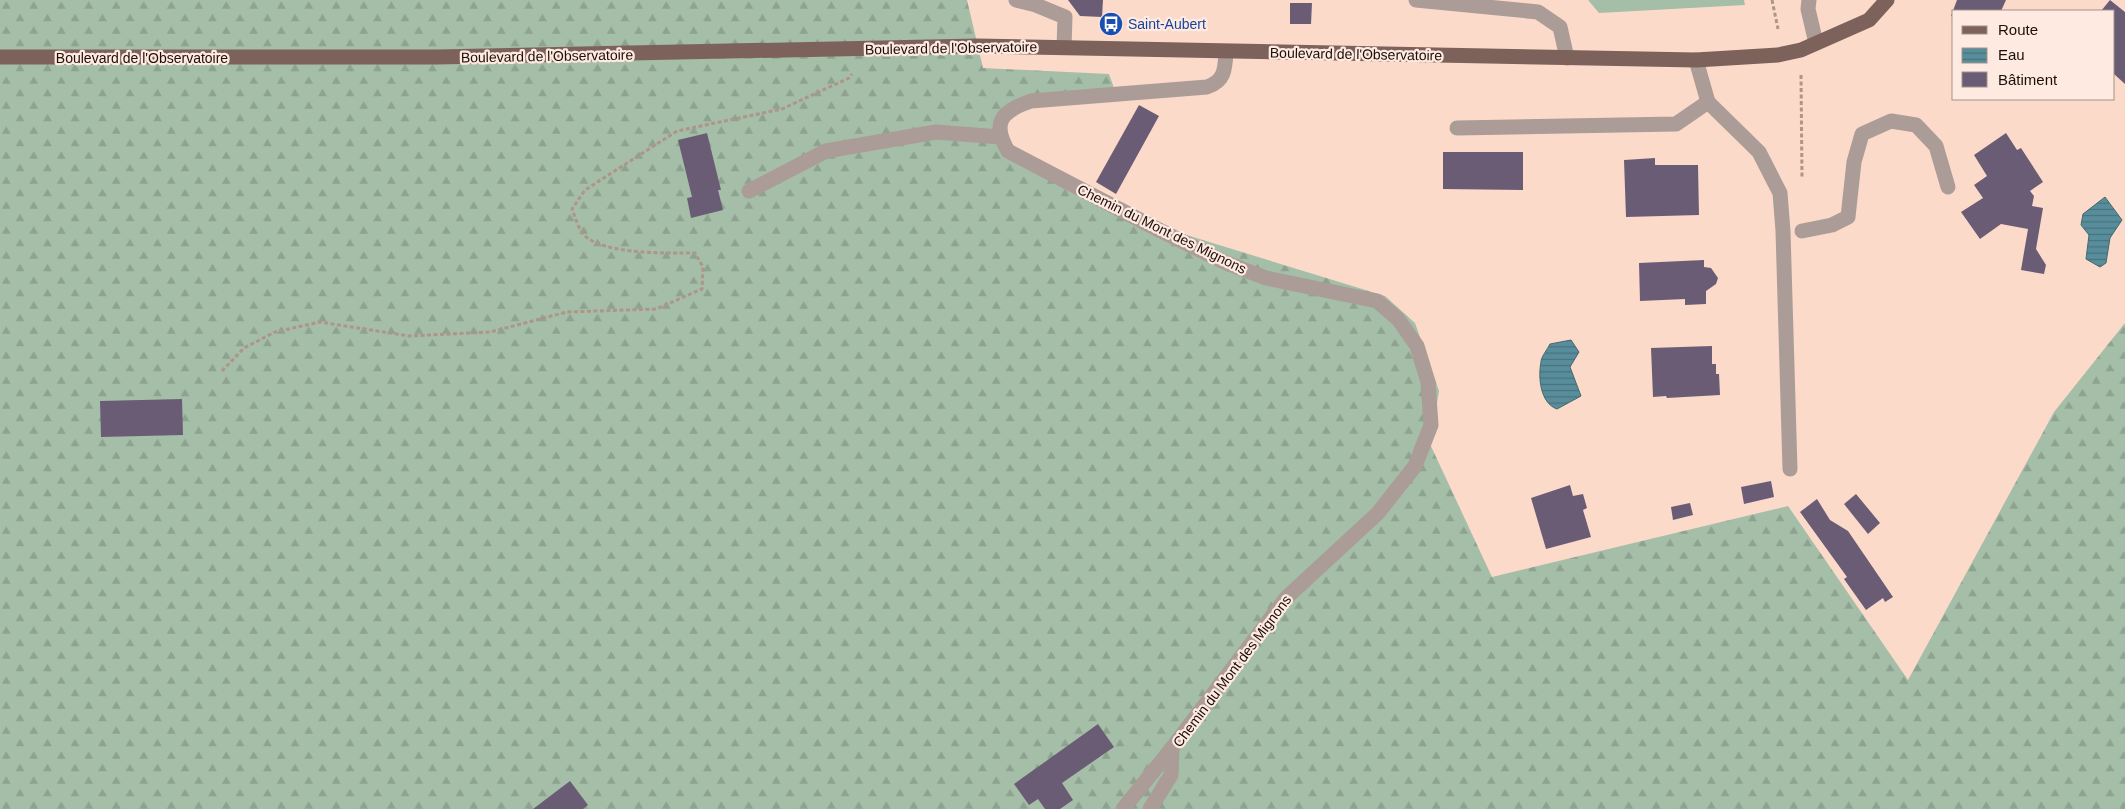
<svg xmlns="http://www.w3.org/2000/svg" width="2125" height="809" font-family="Helvetica,sans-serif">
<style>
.forest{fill:url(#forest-firs)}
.pitch{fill:#a5bea8}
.water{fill:url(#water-rules);stroke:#45686f}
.building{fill:#6b5c75}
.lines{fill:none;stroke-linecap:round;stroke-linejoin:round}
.path{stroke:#ae9588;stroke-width:3;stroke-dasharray:4 2.5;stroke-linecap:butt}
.minor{stroke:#ab9c97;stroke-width:15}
.major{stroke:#7c625a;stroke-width:15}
.labels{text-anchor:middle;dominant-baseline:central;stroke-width:4.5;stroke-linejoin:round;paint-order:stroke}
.transit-label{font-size:14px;fill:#164399;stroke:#ffeae1;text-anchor:start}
.street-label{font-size:14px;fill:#1a0f09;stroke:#ffeae1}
</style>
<defs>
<pattern id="forest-firs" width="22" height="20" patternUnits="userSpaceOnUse" patternTransform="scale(1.25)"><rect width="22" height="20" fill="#a5bea8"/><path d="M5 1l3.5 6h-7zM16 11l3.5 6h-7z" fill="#8da28f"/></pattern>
<pattern id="water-rules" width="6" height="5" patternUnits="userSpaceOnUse" patternTransform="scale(1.25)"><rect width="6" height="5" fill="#588e9b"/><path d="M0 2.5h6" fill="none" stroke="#48727d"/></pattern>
</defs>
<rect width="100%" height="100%" fill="#fbdaca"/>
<path class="forest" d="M0,0H967L983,68L1109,74L1114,88L1005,109L996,142L1167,229L1385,296L1415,323L1439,391L1430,444L1492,577L1788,506L1908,680L2054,412L2125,323V809H0Z"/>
<path class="pitch" d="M1588,0H1744L1745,5L1599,13Z"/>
<g class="water">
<path d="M2105,197L2122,220L2110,238L2106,263L2100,267L2086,259L2089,235L2081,225L2083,214Z"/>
<path d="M1571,340L1579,352L1570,367L1581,396L1557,409C1540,403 1538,377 1541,362C1541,357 1547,350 1550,344Z"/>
</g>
<g class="building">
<path d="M1068,0H1103L1102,17L1080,16Z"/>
<path d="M1957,0H2006L2001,11H1954V17L1951,16Z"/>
<path d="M2110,0L2125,12V84L2114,74V11H2101Z"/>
<path d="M1290,3H1312L1311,24H1290Z"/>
<path d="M1139,105L1159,116L1116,194L1096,182Z"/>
<path d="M707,133L721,190H718L723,210L691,218L687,198L692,197L678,140Z"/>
<path d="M2006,133L2017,150L2021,148L2043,182L2030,191L2034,196L2032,206L2043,208L2036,249L2046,265L2044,274L2021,270L2028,229L2001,224L1980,239L1961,212L1983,198L1974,185L1987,176L1974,155Z"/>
<path d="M1443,152H1523V190L1443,189Z"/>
<path d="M1655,158V165H1698L1699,215L1626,217L1624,160Z"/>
<path d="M1704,260V267L1711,268L1718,278L1716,284L1706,291V304L1685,305V299L1640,301L1639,263Z"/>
<path d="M1712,346V364H1716V374H1719L1720,395L1667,398L1666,396L1653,397L1651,348Z"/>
<path d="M182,399L183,435L101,437L100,401Z"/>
<path d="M1771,481L1774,497L1744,504L1741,487Z"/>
<path d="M1570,485L1573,496L1583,494L1587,508L1583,510L1591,537L1546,549L1531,498Z"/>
<path d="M1856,494L1880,523L1868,534L1844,504Z"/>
<path d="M1817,499L1830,520L1848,531L1893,597L1885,602L1883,598L1866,610L1844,579L1847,577L1800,512Z"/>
<path d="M1690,503L1693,515L1673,520L1671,507Z"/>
<path d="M1098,724L1114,747L1062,783L1073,800L1060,809H1045L1038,799L1029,805L1014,784Z"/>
<path d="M570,781L588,805L583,809H533Z"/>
</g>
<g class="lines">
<g class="path">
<path d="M1772,0L1778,29"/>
<path d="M1801,75L1802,179"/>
<path d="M222,371L244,348L275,332L320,322L409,336L490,332L567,312L656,309L702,289L703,267L695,253C667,253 602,255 583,234C578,228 575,216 572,209L585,190L677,131L782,109L849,78L852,74"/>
</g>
<g class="minor">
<path d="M1016,0L1036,5L1065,17L1064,47"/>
<path d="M1416,0L1538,12L1560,27L1567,58"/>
<path d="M1809,0L1808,9L1816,43"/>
<path d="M1696,60L1708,102L1759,152L1780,193L1783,231L1790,469"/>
<path d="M1457,128L1676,124L1708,102"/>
<path d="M749,191L826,151L936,132L1000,137"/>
<path d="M1802,231L1832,225L1848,217L1854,162L1862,134L1891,121L1916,125L1936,146L1948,187"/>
<path d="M1123,809L1172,748"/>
<path d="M1150,809L1171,775L1172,748L1286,598L1378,513L1415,466L1431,425L1428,382L1417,346L1398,319L1377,301L1266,278L1224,262L1157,229L1008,151C991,122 1002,111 1031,101L1207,87C1225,81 1225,69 1226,52"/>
</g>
<path class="major" d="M0,57H437L977,46L1696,60L1778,55L1801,50L1869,20L1887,0"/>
</g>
<defs>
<g id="bus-disc" transform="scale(1.25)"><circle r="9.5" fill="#1a4fb4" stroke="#ffeae1"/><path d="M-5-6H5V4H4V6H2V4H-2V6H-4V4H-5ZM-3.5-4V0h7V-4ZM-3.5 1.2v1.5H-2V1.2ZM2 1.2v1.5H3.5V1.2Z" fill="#fff"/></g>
</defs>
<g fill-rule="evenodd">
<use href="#bus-disc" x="1111" y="24"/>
</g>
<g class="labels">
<g class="transit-label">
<text x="1128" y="24">Saint-Aubert</text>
</g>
<g class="street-label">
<text transform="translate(951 48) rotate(-1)">Boulevard de l'Observatoire</text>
<text transform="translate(1356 54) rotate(1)">Boulevard de l'Observatoire</text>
<text transform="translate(547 56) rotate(-1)">Boulevard de l'Observatoire</text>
<text x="142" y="58">Boulevard de l'Observatoire</text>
<text transform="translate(1162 229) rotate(26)">Chemin du Mont des Mignons</text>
<text transform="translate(1232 671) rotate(-53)">Chemin du Mont des Mignons</text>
</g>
</g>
<rect x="1952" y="10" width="162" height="90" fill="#ffeae1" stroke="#a3928b"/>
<rect x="1962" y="26" width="25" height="8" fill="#7c625a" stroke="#a3928b"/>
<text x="1998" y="35" font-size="15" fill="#1a0f09">Route</text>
<rect x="1962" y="48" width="25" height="15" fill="url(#water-rules)" stroke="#a3928b"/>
<text x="1998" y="60" font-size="15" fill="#1a0f09">Eau</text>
<rect x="1962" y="72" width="25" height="15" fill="#6b5c75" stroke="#a3928b"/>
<text x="1998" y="85" font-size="15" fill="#1a0f09">Bâtiment</text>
</svg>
